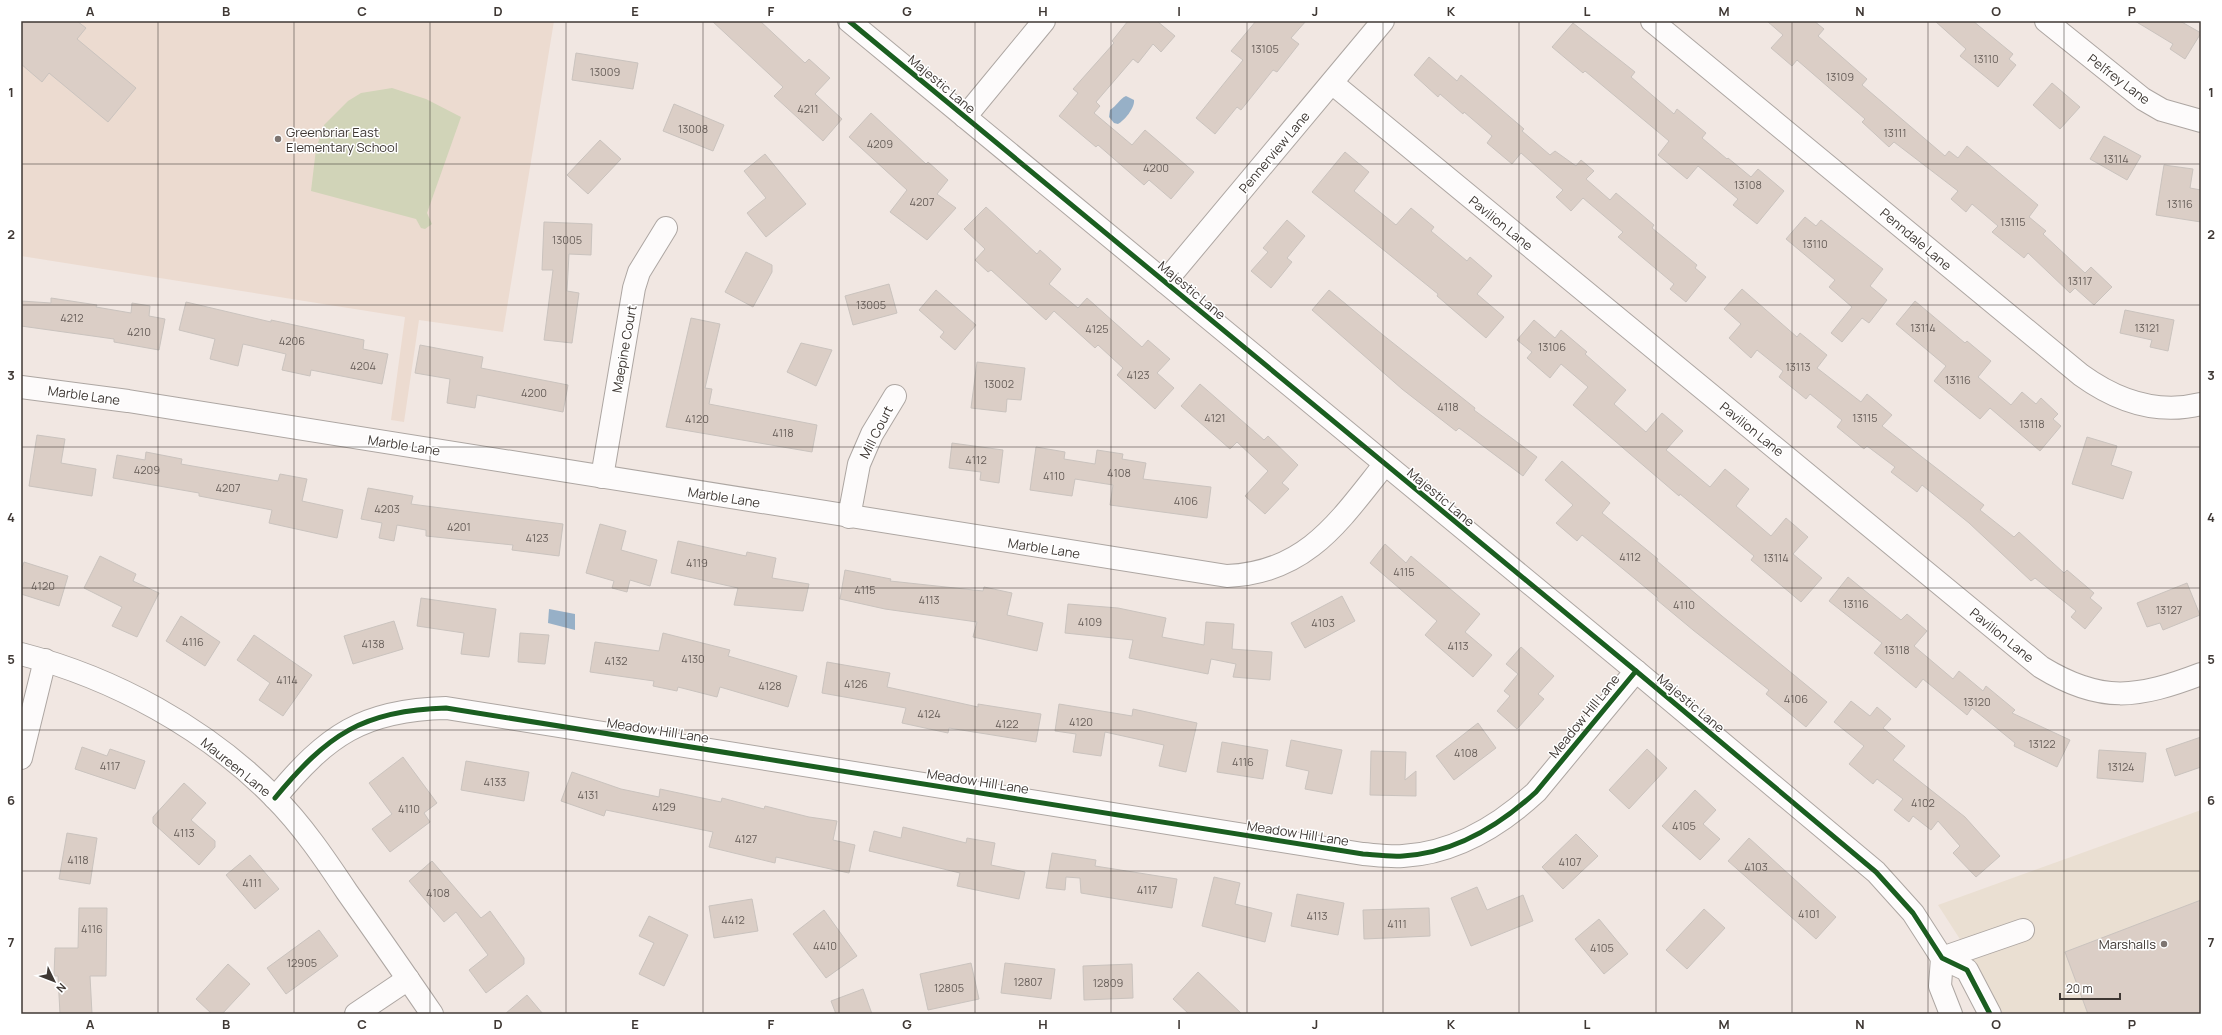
<svg xmlns="http://www.w3.org/2000/svg" width="2222" height="1035" font-family="Manrope,sans-serif">
<style>
.commercial{fill:#eadfd2}
.built{fill:#ecdbd0}
.green{fill:#d1d4b8}
.water{fill:#97b0c7}
.building{fill:#dbcec6;stroke:#cac3be}
.lines{fill:none;stroke-linecap:round;stroke-linejoin:round}
.minor-casing{stroke:#ada6a2;stroke-width:24}
.tertiary-casing{stroke:#ada6a2;stroke-width:24}
.minor{stroke:#fdfbfb;stroke-width:22}
.tertiary{stroke:#fdfbfb;stroke-width:22}
.cycleway-casing{stroke:#fff;stroke-width:8}
.cycleway{stroke:#1b5e20;stroke-width:5}
.grid{fill:none;stroke:#3f3834;stroke-width:1;stroke-opacity:0.55}
.poi-dot{fill:#7d7571;stroke:#fff;stroke-width:1.5}
.labels{text-anchor:middle;dominant-baseline:central;stroke-width:3;stroke-linejoin:round;paint-order:stroke}
.number-label{font-size:11px;fill:#685f5a}
.street-label{font-size:13px;fill:#3f3834;stroke:#fff}
.poi-label{font-size:13px;fill:#3f3834;stroke:#fff;text-anchor:start}
.neatline{fill:none;stroke:#3f3834;stroke-width:1.5}
.grid-label{font-size:13px;text-anchor:middle;font-weight:bold;fill:#3f3834}
</style>
<rect width="100%" height="100%" fill="#f1e7e2"/>
<path class="commercial" d="M2201,810V1014H2003L1981,972L1938,905Z"/>
<path class="built" d="M21,21H554L503,332L419,320L404,422L391,420L405,317L21,256Z"/>
<path class="green" d="M392,88L426,99L461,117L427,213L432,224L425,229L421,228L416,219L311,191L316,149L324,125L348,101L361,93Z"/>
<g class="water">
<path d="M1126,96L1134,100C1135,108 1124,121 1118,124L1114,123L1109,117L1110,110C1117,106 1119,99 1126,96Z"/>
<path d="M549,609L575,614V630L548,623Z"/>
</g>
<g class="building">
<path d="M21,21H77L86,28L77,39L136,88L108,122L49,73L42,82L21,64Z"/>
<path d="M712,21H760L805,63L809,59L830,78L815,94L842,119L823,141L774,96L783,87Z"/>
<path d="M1128,21H1157L1175,36L1161,52L1153,44L1138,63L1133,59L1096,102L1100,106L1094,113L1132,145L1145,130L1194,172L1171,199L1149,180L1144,185L1098,145L1096,147L1059,116L1078,93L1073,89L1114,43L1112,41Z"/>
<path d="M1256,21H1306L1291,38L1299,44L1277,72L1273,70L1241,110L1237,107L1215,134L1196,118L1243,60L1231,51Z"/>
<path d="M1767,21H1814L1824,29L1818,36L1867,79L1862,85L1945,156L1949,151L1958,158L1967,146L2038,205L2029,217L2046,231L2043,234L2085,273L2091,267L2112,287L2094,305L2075,288L2070,293L2028,253L2024,258L1992,232L1998,226L1972,204L1966,212L1951,199L1958,191L1894,142L1889,147L1862,122L1865,119L1797,60L1792,66L1771,48L1783,35Z"/>
<path d="M1935,21H1973L2013,54L2009,59L2016,65L1998,87L1960,56L1966,49Z"/>
<path d="M2135,21H2180L2201,33L2185,59L2170,49L2173,44Z"/>
<path d="M1573,23L1635,72L1631,77L1674,114L1677,109L1706,133L1702,138L1727,159L1728,158L1751,177L1758,169L1784,191L1757,224L1733,205L1738,199L1698,166L1687,179L1658,155L1669,141L1585,71L1583,73L1552,47Z"/>
<path d="M576,53L638,63L633,89L572,80Z"/>
<path d="M1429,57L1457,81L1461,75L1524,129L1522,131L1550,155L1555,151L1576,166L1581,160L1594,171L1586,179L1610,200L1616,193L1654,225L1652,228L1697,265L1695,268L1706,277L1686,302L1670,289L1674,284L1618,237L1623,232L1583,198L1571,211L1556,197L1563,190L1521,153L1512,164L1487,143L1492,136L1464,112L1463,114L1440,94L1438,97L1414,75Z"/>
<path d="M2052,83L2080,107L2060,129L2033,105Z"/>
<path d="M674,104L724,125L713,151L663,131Z"/>
<path d="M871,113L926,164L928,162L948,180L937,194L956,208L927,240L890,212L907,190L849,137Z"/>
<path d="M2104,136L2141,156L2127,180L2090,159Z"/>
<path d="M600,140L621,159L588,194L567,175Z"/>
<path d="M1345,152L1369,172L1354,191L1396,225L1411,208L1434,227L1431,231L1467,261L1470,257L1492,276L1477,294L1504,317L1486,338L1437,296L1438,294L1312,192Z"/>
<path d="M765,154L806,204L766,237L747,213L766,198L744,171Z"/>
<path d="M2164,165L2193,169L2190,188L2201,190V222L2156,215Z"/>
<path d="M986,207L1037,254L1040,250L1061,269L1049,284L1078,308L1087,298L1142,347L1148,340L1170,359L1157,373L1174,388L1155,409L1117,375L1123,368L1098,345L1095,348L1054,311L1046,320L991,270L988,272L975,260L985,249L964,229Z"/>
<path d="M1805,217L1816,226L1821,220L1883,269L1870,286L1887,300L1869,323L1862,318L1842,342L1831,333L1852,307L1829,287L1835,280L1786,239Z"/>
<path d="M1287,220L1305,236L1287,258L1292,262L1271,288L1251,271L1268,252L1263,248Z"/>
<path d="M544,222L592,224L591,255L569,254L567,291L579,293L572,343L544,340L553,270H542Z"/>
<path d="M746,252L772,265V272L753,307L725,292Z"/>
<path d="M889,284L897,313L853,325L845,296Z"/>
<path d="M1742,289L1797,337L1800,333L1827,355L1817,368L1861,402L1867,394L1892,415L1882,426L1984,505L1980,510L2014,537L2019,532L2064,573L2067,570L2094,593L2090,598L2102,608L2085,629L2071,617L2076,611L2035,578L2031,581L1969,523L1922,485L1917,492L1891,472L1895,467L1867,446L1864,449L1837,427L1842,420L1810,394L1806,399L1779,377L1783,371L1757,350L1751,358L1729,338L1741,324L1724,309Z"/>
<path d="M936,290L976,325L955,350L940,337L944,332L919,310Z"/>
<path d="M1329,290L1383,335L1475,408L1474,410L1537,457L1523,476L1459,428L1456,431L1402,389L1312,310Z"/>
<path d="M51,298L97,305L96,307L131,313L132,303L150,306L149,316L165,319L159,350L114,342V339L21,326V301L51,303Z"/>
<path d="M1915,301L1965,343L1967,341L1991,361L1978,377L2011,405L2022,392L2036,404L2041,398L2058,414L2053,419L2061,426L2040,451L1990,408L1980,419L1934,381L1946,366L1896,324Z"/>
<path d="M186,302L271,322V320L364,340L363,349L388,354L382,384L311,370L310,376L282,370L286,354L243,344L238,366L210,359L215,339L179,330Z"/>
<path d="M2125,310L2174,320L2168,351L2150,347L2152,340L2120,333Z"/>
<path d="M691,318L720,324L705,388L712,389L709,404L817,425L812,452L666,427Z"/>
<path d="M1534,320L1555,338L1561,330L1587,352L1585,354L1626,390L1614,404L1646,432L1662,413L1683,431L1666,450L1710,487L1725,469L1749,489L1736,506L1771,536L1786,518L1808,537L1793,554L1822,578L1801,602L1751,560L1754,556L1680,494L1679,496L1573,405L1588,387L1561,364L1550,378L1527,358L1532,352L1517,340Z"/>
<path d="M801,343L832,350L816,386L787,372Z"/>
<path d="M420,345L483,357L481,368L568,385L563,412L477,395L475,408L447,403L450,379L415,373Z"/>
<path d="M977,362L1025,368L1021,400L1007,399L1006,412L971,408Z"/>
<path d="M1200,384L1264,440L1268,436L1298,465L1282,483L1289,489L1265,514L1245,496L1268,471L1237,442L1230,449L1181,406Z"/>
<path d="M37,435L65,439L61,463L96,469L92,496L29,486Z"/>
<path d="M2087,437L2117,446L2111,465L2132,472L2123,499L2072,484Z"/>
<path d="M952,443L1003,450L999,483L980,480L981,472L949,468Z"/>
<path d="M1036,447L1065,452L1064,459L1095,464L1097,450L1123,454L1122,459L1146,463L1143,479L1211,487L1207,518L1110,505L1113,485L1075,479L1072,496L1030,490Z"/>
<path d="M146,452L182,459L181,464L278,481L280,474L307,479L302,501L343,510L337,538L269,523L272,510L199,496V493L113,478L117,455L145,460Z"/>
<path d="M1562,461L1610,503L1602,513L1658,559L1657,561L1722,616L1827,702L1806,727L1766,694L1769,690L1693,630L1657,600L1658,598L1582,535L1577,541L1556,523L1573,505L1545,480Z"/>
<path d="M368,488L413,496L411,504L563,524L559,556L512,550L513,545L426,536V530L397,525L394,541L379,538L382,523L361,519Z"/>
<path d="M600,524L626,531L621,550L657,560L650,586L630,580L627,592L612,588L614,581L586,573Z"/>
<path d="M678,541L746,556L747,552L776,558L772,578L809,584L803,611L734,605L738,588L671,573Z"/>
<path d="M1385,544L1406,563L1411,556L1480,614L1465,632L1492,655L1473,677L1425,635L1437,621L1370,563Z"/>
<path d="M100,556L136,574L133,581L159,593L137,637L112,626L122,607L84,588Z"/>
<path d="M24,562L68,576L59,606L21,594V571Z"/>
<path d="M845,570L891,579L890,581L983,591L984,587L1012,593L1007,615L1043,623L1037,651L973,637L977,622L885,609L840,599Z"/>
<path d="M1848,577L1901,620L1907,614L1927,631L1914,646L1953,679L1959,671L1983,691L1986,686L2015,710L2012,713L2070,740L2057,767L2014,746L2015,743L1972,708L1967,715L1923,679L1916,688L1874,653L1882,643L1829,601Z"/>
<path d="M2187,583L2200,615L2163,630L2160,623L2147,627L2137,603Z"/>
<path d="M1342,596L1355,621L1305,648L1291,623Z"/>
<path d="M421,598L496,609L489,657L461,654L464,633L417,626Z"/>
<path d="M1068,604L1118,608L1166,618L1162,637L1204,645L1206,622L1234,624L1232,649L1272,652L1270,680L1233,677L1236,664L1211,659L1208,674L1129,658L1133,640L1065,633Z"/>
<path d="M181,616L220,642L205,666L166,641Z"/>
<path d="M394,621L403,649L353,664L344,636Z"/>
<path d="M520,633L549,635L545,664L518,662Z"/>
<path d="M663,633L730,650L728,656L797,676L788,707L720,687L717,697L678,687L677,691L653,686L654,681L590,672L595,642L659,651Z"/>
<path d="M254,635L312,675L283,716L259,700L270,683L237,660Z"/>
<path d="M1521,647L1554,676L1538,694L1544,699L1517,729L1497,711L1510,696L1504,691L1518,674L1506,664Z"/>
<path d="M827,662L890,673L887,687L978,707V704L1041,714L1036,742L949,728L948,733L902,723L906,708L822,693Z"/>
<path d="M1851,701L1870,716L1877,707L1891,719L1883,728L1905,746L1893,760L1965,817L2000,856L1976,877L1953,853L1960,846L1938,821L1931,830L1913,816L1909,822L1894,810L1903,799L1877,779L1873,784L1849,764L1864,746L1834,722Z"/>
<path d="M1059,704L1132,716L1133,709L1197,723L1186,772L1159,766L1164,745L1105,732L1101,756L1073,752L1076,734L1055,731Z"/>
<path d="M1478,723L1496,748L1454,780L1436,756Z"/>
<path d="M2201,737V767L2175,776L2166,749Z"/>
<path d="M1291,740L1342,750L1332,794L1305,789L1309,771L1286,766Z"/>
<path d="M1222,742L1268,750L1263,779L1217,772Z"/>
<path d="M82,747L107,756L110,749L145,761L135,789L75,769Z"/>
<path d="M1647,749L1667,768L1629,809L1609,790Z"/>
<path d="M2099,750L2146,753L2143,782L2097,778Z"/>
<path d="M1371,751L1406,752L1405,780L1416,771V796L1370,795Z"/>
<path d="M403,757L437,803L424,813L430,822L390,852L372,829L392,814L369,783Z"/>
<path d="M466,761L529,772L524,801L461,790Z"/>
<path d="M572,772L621,789L659,797L660,789L721,802L722,798L764,809L765,806L809,817L837,821L833,840L855,845L849,873L776,857L775,863L709,847L713,832L606,810L604,816L561,801Z"/>
<path d="M184,783L206,803L191,820L215,841V847L199,865L153,823V817Z"/>
<path d="M1695,790L1716,810L1703,824L1720,839L1700,860L1662,826Z"/>
<path d="M903,827L966,843L967,838L995,843L991,865L1025,872L1019,899L957,886L960,873L869,851L874,831L901,838Z"/>
<path d="M67,833L97,838L90,884L59,879Z"/>
<path d="M1576,834L1598,856L1563,889L1542,867Z"/>
<path d="M1749,838L1836,917L1816,939L1728,861Z"/>
<path d="M1052,853L1096,860L1095,866L1177,879L1172,908L1081,893L1080,878L1066,877L1065,890L1046,888Z"/>
<path d="M250,855L279,889L255,909L226,875Z"/>
<path d="M432,861L481,918L490,911L524,958V964L486,993L469,970L488,955L456,912L444,922L409,881Z"/>
<path d="M1214,877L1240,883L1235,904L1272,913L1265,942L1202,926Z"/>
<path d="M1477,887L1487,910L1523,895L1533,921L1471,946L1451,898Z"/>
<path d="M1297,894L1344,903L1338,935L1291,926Z"/>
<path d="M752,899L758,931L714,938L709,906Z"/>
<path d="M2201,900V1014H2088L2065,952Z"/>
<path d="M79,908H107L106,976H90L92,1014H60L58,976H54L55,948H78Z"/>
<path d="M1429,908L1430,936L1364,939L1363,910Z"/>
<path d="M1704,909L1725,928L1687,969L1666,950Z"/>
<path d="M824,910L857,956L826,978L793,934Z"/>
<path d="M649,916L688,935L664,986L639,974L654,943L639,936Z"/>
<path d="M1599,919L1628,954L1604,974L1575,939Z"/>
<path d="M319,930L338,956L286,994L267,968Z"/>
<path d="M971,963L979,999L928,1010L920,974Z"/>
<path d="M1005,963L1055,969L1051,999L1001,993Z"/>
<path d="M228,964L250,984L222,1014H212L196,999Z"/>
<path d="M1132,964L1133,998L1084,1000L1083,966Z"/>
<path d="M1198,972L1242,1014H1189L1173,999Z"/>
<path d="M863,989L872,1014H836L831,1001Z"/>
<path d="M527,995L543,1014H505Z"/>
</g>
<g class="lines">
<g class="minor-casing">
<g id="minor">
<path d="M1652,21L2081,375C2117,401 2157,415 2201,404"/>
<path d="M2046,21L2143,99L2162,110L2201,121"/>
<path d="M1332,83L2041,667C2101,704 2138,698 2201,674"/>
<path d="M1165,282L1383,21"/>
<path d="M21,387L128,401L1227,576C1307,573 1340,520 1385,464"/>
<path d="M602,477L634,288L639,272L666,228"/>
<path d="M849,517L859,464L872,434L895,396"/>
<path d="M21,654C114,678 206,728 274,797C302,825 325,859 347,892C376,933 404,973 432,1014"/>
<path d="M21,758L45,660"/>
<path d="M275,798C327,735 363,710 446,708L1363,854C1376,855 1390,857 1403,856C1455,853 1499,826 1536,792L1636,671"/>
<path d="M1942,958L2023,930"/>
<path d="M356,1014L408,979"/>
</g>
</g>
<g class="tertiary-casing">
<g id="tertiary">
<path d="M849,21L1636,671L1876,872L1913,913L1942,958L1967,970L1990,1014"/>
<path d="M965,117L1044,21"/>
<path d="M1942,958L1940,986L1951,1014"/>
</g>
</g>
<use href="#minor" class="minor"/>
<use href="#tertiary" class="tertiary"/>
<g class="cycleway-casing">
<g id="cycleway">
<path d="M849,21L1636,671L1876,872L1913,913L1942,958L1967,970L1990,1014"/>
<path d="M275,798C327,735 363,710 446,708L1363,854C1376,855 1390,857 1403,856C1455,853 1499,826 1536,792L1636,671"/>
</g>
</g>
<use href="#cycleway" class="cycleway"/>
</g>
<path class="grid" d="M158,21V1014M294,21V1014M430,21V1014M566,21V1014M703,21V1014M839,21V1014M975,21V1014M1111,21V1014M1247,21V1014M1383,21V1014M1519,21V1014M1656,21V1014M1792,21V1014M1928,21V1014M2064,21V1014M21,164H2201M21,305H2201M21,447H2201M21,588H2201M21,730H2201M21,871H2201"/>
<g class="poi-dot">
<circle cx="278" cy="139" r="4"/>
<circle cx="2164" cy="944" r="4"/>
</g>
<g class="labels">
<g class="number-label">
<text x="1265" y="48">13105</text>
<text x="1986" y="58">13110</text>
<text x="605" y="71">13009</text>
<text x="1840" y="76">13109</text>
<text x="808" y="108">4211</text>
<text x="693" y="128">13008</text>
<text x="1895" y="132">13111</text>
<text x="880" y="143">4209</text>
<text x="2116" y="158">13114</text>
<text x="1156" y="167">4200</text>
<text x="1748" y="184">13108</text>
<text x="922" y="201">4207</text>
<text x="2180" y="203">13116</text>
<text x="2013" y="221">13115</text>
<text x="567" y="239">13005</text>
<text x="1815" y="243">13110</text>
<text x="2080" y="280">13117</text>
<text x="871" y="304">13005</text>
<text x="72" y="317">4212</text>
<text x="1923" y="327">13114</text>
<text x="2147" y="327">13121</text>
<text x="1097" y="328">4125</text>
<text x="139" y="331">4210</text>
<text x="292" y="340">4206</text>
<text x="1552" y="346">13106</text>
<text x="363" y="365">4204</text>
<text x="1798" y="366">13113</text>
<text x="1138" y="374">4123</text>
<text x="1958" y="379">13116</text>
<text x="999" y="383">13002</text>
<text x="534" y="392">4200</text>
<text x="1448" y="406">4118</text>
<text x="1215" y="417">4121</text>
<text x="1865" y="417">13115</text>
<text x="697" y="418">4120</text>
<text x="2032" y="423">13118</text>
<text x="783" y="432">4118</text>
<text x="976" y="459">4112</text>
<text x="147" y="469">4209</text>
<text x="1119" y="472">4108</text>
<text x="1054" y="475">4110</text>
<text x="228" y="487">4207</text>
<text x="1186" y="500">4106</text>
<text x="387" y="508">4203</text>
<text x="459" y="526">4201</text>
<text x="537" y="537">4123</text>
<text x="1630" y="556">4112</text>
<text x="1776" y="557">13114</text>
<text x="697" y="562">4119</text>
<text x="1404" y="571">4115</text>
<text x="43" y="585">4120</text>
<text x="865" y="589">4115</text>
<text x="929" y="599">4113</text>
<text x="1856" y="603">13116</text>
<text x="1684" y="604">4110</text>
<text x="2169" y="609">13127</text>
<text x="1090" y="621">4109</text>
<text x="1323" y="622">4103</text>
<text x="193" y="641">4116</text>
<text x="373" y="643">4138</text>
<text x="1458" y="645">4113</text>
<text x="1897" y="649">13118</text>
<text x="693" y="658">4130</text>
<text x="616" y="660">4132</text>
<text x="287" y="679">4114</text>
<text x="856" y="683">4126</text>
<text x="770" y="685">4128</text>
<text x="1796" y="698">4106</text>
<text x="1977" y="701">13120</text>
<text x="929" y="713">4124</text>
<text x="1081" y="721">4120</text>
<text x="1007" y="723">4122</text>
<text x="2042" y="743">13122</text>
<text x="1466" y="752">4108</text>
<text x="1243" y="761">4116</text>
<text x="110" y="765">4117</text>
<text x="2121" y="766">13124</text>
<text x="495" y="781">4133</text>
<text x="588" y="794">4131</text>
<text x="1923" y="802">4102</text>
<text x="664" y="806">4129</text>
<text x="409" y="808">4110</text>
<text x="1684" y="825">4105</text>
<text x="184" y="832">4113</text>
<text x="746" y="838">4127</text>
<text x="78" y="859">4118</text>
<text x="1570" y="861">4107</text>
<text x="1756" y="866">4103</text>
<text x="252" y="882">4111</text>
<text x="1147" y="889">4117</text>
<text x="438" y="892">4108</text>
<text x="1809" y="913">4101</text>
<text x="1317" y="915">4113</text>
<text x="733" y="919">4412</text>
<text x="1397" y="923">4111</text>
<text x="92" y="928">4116</text>
<text x="825" y="945">4410</text>
<text x="1602" y="947">4105</text>
<text x="302" y="962">12905</text>
<text x="1028" y="981">12807</text>
<text x="1108" y="982">12809</text>
<text x="949" y="987">12805</text>
</g>
<g class="street-label">
<text transform="translate(2119 79) rotate(37)">Pelfrey Lane</text>
<text transform="translate(942 84) rotate(40)">Majestic Lane</text>
<text transform="translate(1274 152) rotate(-50)">Pennerview Lane</text>
<text transform="translate(1501 223) rotate(39)">Pavilion Lane</text>
<text transform="translate(1916 239) rotate(40)">Penndale Lane</text>
<text transform="translate(1192 290) rotate(40)">Majestic Lane</text>
<text transform="translate(624 349) rotate(-80)">Maepine Court</text>
<text transform="translate(84 395) rotate(8)">Marble Lane</text>
<text transform="translate(1752 429) rotate(39)">Pavilion Lane</text>
<text transform="translate(876 432) rotate(-63)">Mill Court</text>
<text transform="translate(404 445) rotate(9)">Marble Lane</text>
<text transform="translate(724 497) rotate(9)">Marble Lane</text>
<text transform="translate(1441 497) rotate(40)">Majestic Lane</text>
<text transform="translate(1044 548) rotate(9)">Marble Lane</text>
<text transform="translate(2002 635) rotate(39)">Pavilion Lane</text>
<text transform="translate(1691 703) rotate(40)">Majestic Lane</text>
<text transform="translate(1584 716) rotate(-51)">Meadow Hill Lane</text>
<text transform="translate(658 730) rotate(9)">Meadow Hill Lane</text>
<text transform="translate(236 767) rotate(39)">Maureen Lane</text>
<text transform="translate(978 781) rotate(9)">Meadow Hill Lane</text>
<text transform="translate(1298 833) rotate(9)">Meadow Hill Lane</text>
</g>
<g class="poi-label">
<text x="286" y="132">Greenbriar East<tspan x="286" dy="15">Elementary School</tspan></text>
<text x="2156" y="944" text-anchor="end">Marshalls</text>
</g>
</g>
<rect width="2222" height="1035" fill="none" stroke="#ffffff" stroke-width="44"/>
<g transform="translate(54 981) rotate(133)" stroke="#ffffff" stroke-width="3" paint-order="stroke">
<path d="M0-3L7 15L0 10L-7 15Z" fill="#3f3834"/>
<text y="-6" font-size="11" font-weight="bold" text-anchor="middle" fill="#3f3834">N</text>
</g>
<path d="M2060 993v6h60v-6" fill="none" stroke="#3f3834" stroke-width="2"/>
<text x="2066" y="993" font-size="12" fill="#3f3834" stroke="#ffffff" stroke-width="3" paint-order="stroke">20 m</text>
<rect x="22" y="22" width="2178" height="991" class="neatline"/>
<g class="grid-label">
<text x="90" y="16">A</text>
<text x="226" y="16">B</text>
<text x="362" y="16">C</text>
<text x="498" y="16">D</text>
<text x="635" y="16">E</text>
<text x="771" y="16">F</text>
<text x="907" y="16">G</text>
<text x="1043" y="16">H</text>
<text x="1179" y="16">I</text>
<text x="1315" y="16">J</text>
<text x="1451" y="16">K</text>
<text x="1587" y="16">L</text>
<text x="1724" y="16">M</text>
<text x="1860" y="16">N</text>
<text x="1996" y="16">O</text>
<text x="2132" y="16">P</text>
<text x="11" y="97">1</text>
<text x="2211" y="97">1</text>
<text x="11" y="239">2</text>
<text x="2211" y="239">2</text>
<text x="11" y="380">3</text>
<text x="2211" y="380">3</text>
<text x="11" y="522">4</text>
<text x="2211" y="522">4</text>
<text x="11" y="664">5</text>
<text x="2211" y="664">5</text>
<text x="11" y="805">6</text>
<text x="2211" y="805">6</text>
<text x="11" y="947">7</text>
<text x="2211" y="947">7</text>
<text x="90" y="1029">A</text>
<text x="226" y="1029">B</text>
<text x="362" y="1029">C</text>
<text x="498" y="1029">D</text>
<text x="635" y="1029">E</text>
<text x="771" y="1029">F</text>
<text x="907" y="1029">G</text>
<text x="1043" y="1029">H</text>
<text x="1179" y="1029">I</text>
<text x="1315" y="1029">J</text>
<text x="1451" y="1029">K</text>
<text x="1587" y="1029">L</text>
<text x="1724" y="1029">M</text>
<text x="1860" y="1029">N</text>
<text x="1996" y="1029">O</text>
<text x="2132" y="1029">P</text>
</g>
</svg>
